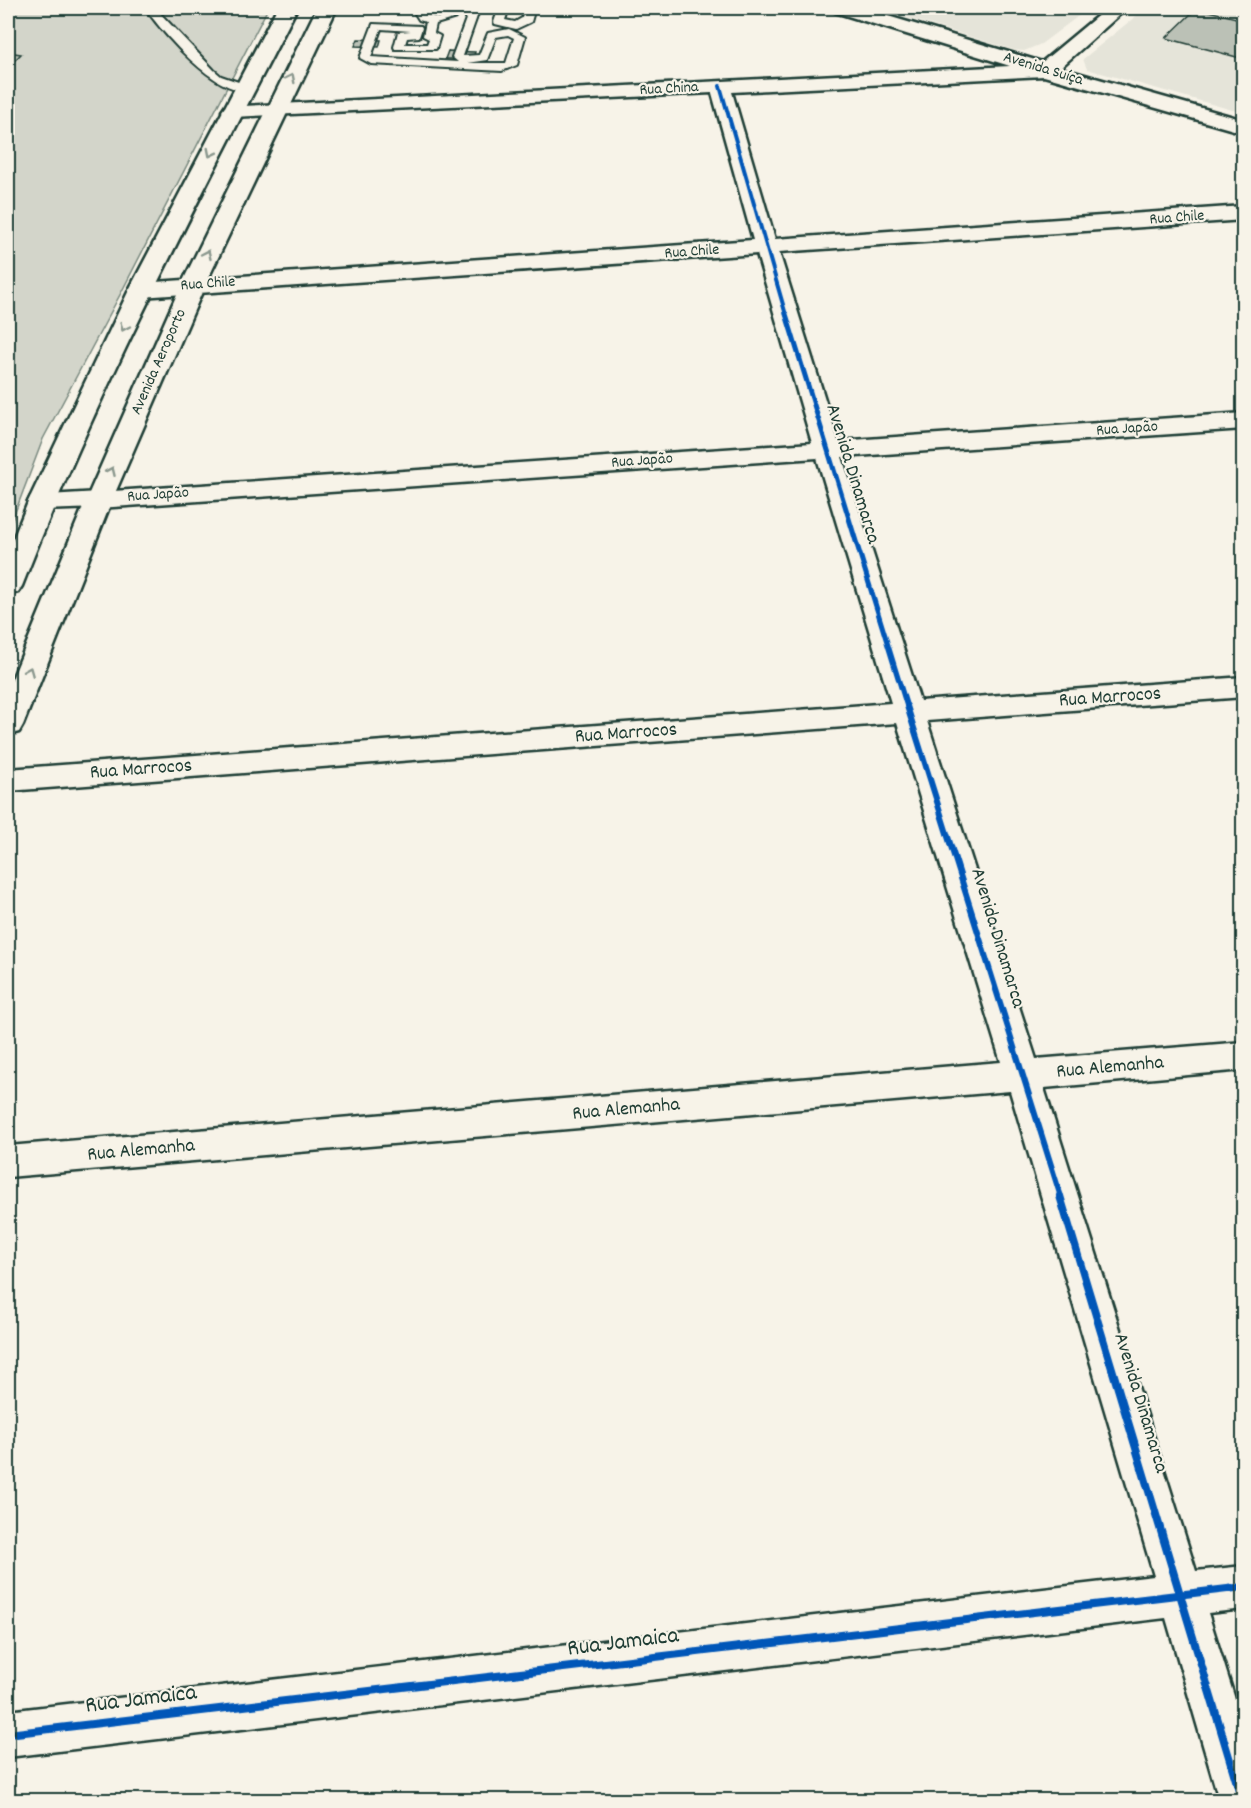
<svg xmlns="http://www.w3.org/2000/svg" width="1251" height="1808" font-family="Dekko,sans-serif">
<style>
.built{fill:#e5e4d9}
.green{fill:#d3d5ca;stroke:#79897f;stroke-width:1.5}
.building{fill:#bbc1b6;stroke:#1f3d34;stroke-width:1.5}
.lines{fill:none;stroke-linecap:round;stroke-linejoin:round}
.service-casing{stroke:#1f3d34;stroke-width:4}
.minor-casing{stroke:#1f3d34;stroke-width:5}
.tertiary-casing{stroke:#1f3d34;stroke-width:5}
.service{fill:#f7f3e8;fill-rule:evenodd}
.minor{fill:#f7f3e8;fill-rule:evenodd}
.tertiary{fill:#f7f3e8;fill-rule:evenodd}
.cycleway-far3-casing{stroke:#f7f3e8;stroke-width:6}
.cycleway-far2-casing{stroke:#f7f3e8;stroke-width:8}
.cycleway-far1-casing{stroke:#f7f3e8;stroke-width:10}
.cycleway-casing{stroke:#f7f3e8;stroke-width:11}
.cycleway-far3{stroke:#0057b8;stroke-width:4}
.cycleway-far2{stroke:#0057b8;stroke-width:5}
.cycleway-far1{stroke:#0057b8;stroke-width:6}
.cycleway{stroke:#0057b8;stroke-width:8}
.oneway{stroke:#8b988e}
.labels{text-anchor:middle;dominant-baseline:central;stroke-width:4.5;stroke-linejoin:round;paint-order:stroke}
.far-street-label{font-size:16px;fill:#1f3d34;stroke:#f7f3e8}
.street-label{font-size:20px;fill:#1f3d34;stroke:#f7f3e8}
.near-street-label{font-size:24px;fill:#1f3d34;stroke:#f7f3e8}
</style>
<rect width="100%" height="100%" fill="#f7f3e8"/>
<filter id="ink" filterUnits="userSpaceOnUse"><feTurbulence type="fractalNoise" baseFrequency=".0167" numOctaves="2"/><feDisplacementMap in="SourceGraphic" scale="12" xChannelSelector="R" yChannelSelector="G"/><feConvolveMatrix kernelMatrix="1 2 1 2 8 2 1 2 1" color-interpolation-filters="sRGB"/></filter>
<g filter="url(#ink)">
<g class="built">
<path d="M875,8H1089L1041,44L1024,51L1014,50Z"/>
<path d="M1146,8H1243V113L1087,69L1083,59Z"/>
</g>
<path class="green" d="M8,8H268L122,291L43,439L8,531Z"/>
<g class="building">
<path d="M492,8H516L515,13H491Z"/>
<path d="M1197,8L1244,20V59L1166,38Z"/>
<path d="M358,39L381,40L379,47L355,46Z"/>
<path d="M448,51L475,52L473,59H445Z"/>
<path d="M8,52L21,54L8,67Z"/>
</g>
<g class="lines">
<g class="service-casing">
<g id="service">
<path d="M145,8H155L214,70L221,76L250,86V90C216,96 163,33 145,8Z"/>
<path d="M418,8H428L425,12L427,15L438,18L448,14L446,8H456L459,12L456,18L436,24L434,33L440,36L436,49H395L394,47L398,32L411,31L381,29L371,57L458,62L452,57L470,8H480L463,56L479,55L488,33L509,29L525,37L517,65L502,71L371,64L360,58L373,24L421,26L422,28L419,37L407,38L405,44H427L429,39L423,36L426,22L419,20L414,12ZM508,35L514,38L506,63H467L487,60L496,37Z"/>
<path d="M499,8H509L505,20L515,22L522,18L525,8H535L531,22L516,29L495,24L494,22Z"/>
</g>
</g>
<g class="minor-casing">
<path id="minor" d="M832,8H861L1042,62L1107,8H1127L1060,68L1244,120V133L1044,76L732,92L775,239L1244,206V220L779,252L838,441L1244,413V429L842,457L920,701L1244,677V697L927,721L1036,1059L1244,1042V1070L1044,1088L1196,1571L1244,1566V1609L1208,1613L1244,1728V1800H1219L1166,1618L8,1757V1711L1154,1576L1010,1091L8,1177V1146L1001,1062L897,723L8,791V769L891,703L817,458L99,508L41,510L31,508L28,502L31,496L99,492L812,443L757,254L141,297L133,295L129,290L133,285L141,283L753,240L712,93L232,117L225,115L222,111L225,107L1010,66L835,12Z"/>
</g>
<g class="tertiary-casing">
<g id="tertiary">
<path d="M277,8H297C200,198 99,387 22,586L18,592L8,595V552L28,502L129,290Z"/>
<path d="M317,8H337L205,285L112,500L23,725L19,732L8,735V689L86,500L181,285Z"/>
</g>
</g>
<use href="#service" class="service"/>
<use href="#minor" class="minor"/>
<use href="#tertiary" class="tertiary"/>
<g class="cycleway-far3-casing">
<path id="cycleway-far3" d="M720,86L786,315"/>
</g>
<g class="cycleway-far2-casing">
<path id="cycleway-far2" d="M786,314L907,707"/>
</g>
<g class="cycleway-far1-casing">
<path id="cycleway-far1" d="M907,706L1061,1197"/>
</g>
<g class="cycleway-casing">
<g id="cycleway">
<path d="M1060,1196L1242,1800"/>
<path d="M8,1734L1244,1587"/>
</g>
</g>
<use href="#cycleway-far3" class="cycleway-far3"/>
<use href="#cycleway-far2" class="cycleway-far2"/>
<use href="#cycleway-far1" class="cycleway-far1"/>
<use href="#cycleway" class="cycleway"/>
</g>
<defs><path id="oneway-chevron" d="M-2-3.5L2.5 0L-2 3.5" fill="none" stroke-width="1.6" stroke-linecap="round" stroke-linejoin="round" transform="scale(1.5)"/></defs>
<g class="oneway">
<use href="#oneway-chevron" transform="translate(291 78) rotate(-63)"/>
<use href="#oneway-chevron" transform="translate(211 153) rotate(117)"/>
<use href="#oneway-chevron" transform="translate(207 254) rotate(-65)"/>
<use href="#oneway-chevron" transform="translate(124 327) rotate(115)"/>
<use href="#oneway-chevron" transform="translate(111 471) rotate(-66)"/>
<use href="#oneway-chevron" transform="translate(29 671) rotate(-68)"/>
</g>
</g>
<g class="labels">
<g class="far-street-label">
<text transform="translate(1043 69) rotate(17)">Avenida Suíça</text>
<text transform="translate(669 89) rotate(-3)">Rua China</text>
<text transform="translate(1177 218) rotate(-4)">Rua Chile</text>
<text transform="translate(692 252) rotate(-4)">Rua Chile</text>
<text transform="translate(208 284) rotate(-4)">Rua Chile</text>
<text transform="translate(159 362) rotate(-66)">Avenida Aeroporto</text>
<text transform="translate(1127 429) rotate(-4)">Rua Japão</text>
<text transform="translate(642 461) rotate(-4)">Rua Japão</text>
<text transform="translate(158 495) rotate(-4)">Rua Japão</text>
</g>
<g class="street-label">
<text transform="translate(852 474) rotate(73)">Avenida Dinamarca</text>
<text transform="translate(1110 698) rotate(-4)">Rua Marrocos</text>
<text transform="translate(626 734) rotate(-4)">Rua Marrocos</text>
<text transform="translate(141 770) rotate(-4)">Rua Marrocos</text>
<text transform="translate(997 938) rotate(73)">Avenida Dinamarca</text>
<text transform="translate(1110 1068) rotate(-5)">Rua Alemanha</text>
<text transform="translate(626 1110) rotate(-5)">Rua Alemanha</text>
<text transform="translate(141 1151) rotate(-5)">Rua Alemanha</text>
<text transform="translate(1140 1403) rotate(73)">Avenida Dinamarca</text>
</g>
<g class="near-street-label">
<text transform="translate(623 1643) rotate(-7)">Rua Jamaica</text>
<text transform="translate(141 1700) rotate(-7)">Rua Jamaica</text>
</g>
</g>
<rect width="1251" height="1808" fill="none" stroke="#f7f3e8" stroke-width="30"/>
<rect x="15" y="15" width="1221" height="1778" fill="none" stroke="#1f3d34" stroke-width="2" filter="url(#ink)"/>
</svg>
